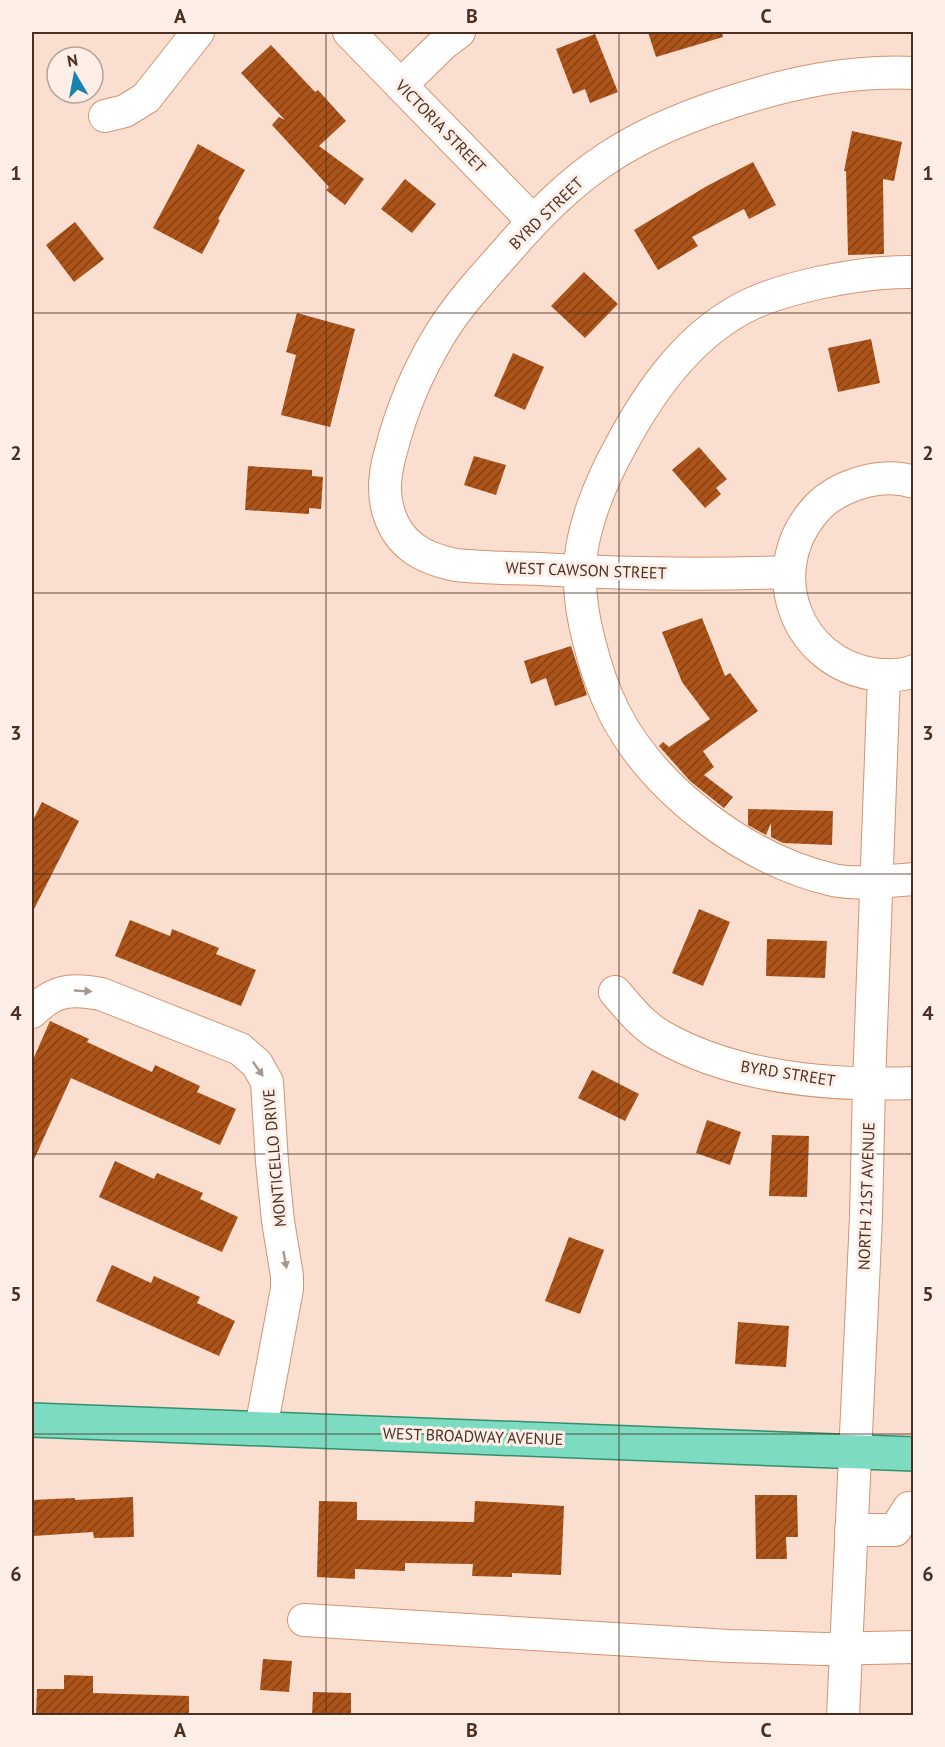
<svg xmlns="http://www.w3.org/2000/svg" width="945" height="1747" font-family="'PT Sans',sans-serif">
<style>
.building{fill:url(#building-hatch)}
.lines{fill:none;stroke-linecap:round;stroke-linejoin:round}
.minor-casing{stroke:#d49370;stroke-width:34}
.major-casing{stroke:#33906f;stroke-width:36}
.minor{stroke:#fff;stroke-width:32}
.major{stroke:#7ddbc2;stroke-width:33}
.oneway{fill:#a59890}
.grid{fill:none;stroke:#4b3021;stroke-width:1.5;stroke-opacity:0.55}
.labels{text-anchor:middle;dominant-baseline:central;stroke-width:6;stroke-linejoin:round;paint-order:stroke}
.street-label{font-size:16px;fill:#4b3021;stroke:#fdefe7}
.neatline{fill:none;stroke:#4b3021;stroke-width:2}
.grid-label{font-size:20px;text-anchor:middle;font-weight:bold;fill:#4b3021}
</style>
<defs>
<pattern id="building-hatch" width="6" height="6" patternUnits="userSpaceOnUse" patternTransform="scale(1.5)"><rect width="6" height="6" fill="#ac5419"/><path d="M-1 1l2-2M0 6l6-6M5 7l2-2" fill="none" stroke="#864215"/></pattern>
</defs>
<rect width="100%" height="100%" fill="#fadecf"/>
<g class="building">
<path d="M648,32H722L723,37L656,57Z"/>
<path d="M595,34L618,92L590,103L585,89L573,94L556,49Z"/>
<path d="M271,45L315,92L318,90L346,121L319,146L364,179L345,205L326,190L329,187L272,125L279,117L285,120L241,73Z"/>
<path d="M852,131L902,142L894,181L883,179L884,254L848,255L846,171H844Z"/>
<path d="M198,144L245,170L218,219L220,220L202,254L153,228Z"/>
<path d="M753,162L776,205L749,219L744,209L692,237L698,246L658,270L634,230L707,186Z"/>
<path d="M405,179L436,204L412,233L381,209Z"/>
<path d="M75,222L104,259L74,282L46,245Z"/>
<path d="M584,272L618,304L585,338L551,306Z"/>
<path d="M297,313L355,329L330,427L281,415L296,355L286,352Z"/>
<path d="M871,339L880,383L838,392L828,348Z"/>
<path d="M513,353L544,367L525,410L494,396Z"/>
<path d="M699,447L727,479L716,488L721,494L705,508L672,470Z"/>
<path d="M474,456L506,465L496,495L464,485Z"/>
<path d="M248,466L312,470V476L323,477L321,509L309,508V514L245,510Z"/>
<path d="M702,618L725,676L730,673L758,711L703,751L714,767L704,775L733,797L724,808L690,781L659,746L663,742L669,747L710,719L682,682L662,632Z"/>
<path d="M571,646L587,695L555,706L546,678L531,684L524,661Z"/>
<path d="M42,802L79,821L32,913V822Z"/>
<path d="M748,809L833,811L832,845L783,843L771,837V823L766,835L748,825Z"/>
<path d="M699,909L730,922L703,986L672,973Z"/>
<path d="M130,920L170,936L172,929L219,948L216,954L256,970L241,1006L115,956Z"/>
<path d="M767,939L827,941L825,978L766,976Z"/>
<path d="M50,1021L89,1039L87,1042L152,1072L155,1065L200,1086L197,1092L236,1109L220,1145L71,1078L32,1164V1062Z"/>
<path d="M592,1070L639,1094L625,1121L578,1098Z"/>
<path d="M707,1120L741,1132L730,1165L696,1153Z"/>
<path d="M772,1135L809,1136L807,1197L769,1196Z"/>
<path d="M115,1161L154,1179L157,1173L203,1193L200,1199L238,1217L222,1252L99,1197Z"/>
<path d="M569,1237L604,1250L580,1314L545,1301Z"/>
<path d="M112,1265L151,1283L154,1276L200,1297L197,1303L235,1321L219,1356L96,1301Z"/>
<path d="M738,1322L789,1326L786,1367L735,1364Z"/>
<path d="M755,1495H797L798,1537H786L787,1559H756Z"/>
<path d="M133,1497L134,1537L94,1538L93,1532L33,1536L32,1500L75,1498V1500Z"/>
<path d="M319,1501L357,1502V1520L474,1522L475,1501L564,1506L561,1575L512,1573V1577L472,1576L473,1564L405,1563V1571L355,1569V1579L317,1577Z"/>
<path d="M263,1659L292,1661L289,1692L260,1690Z"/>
<path d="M64,1675L93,1676V1693L189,1696V1716H36L37,1689H64Z"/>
<path d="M313,1692L351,1693V1716H312Z"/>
</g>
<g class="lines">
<g class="minor-casing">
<g id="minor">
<path d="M349,32L533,221"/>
<path d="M401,85L443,44L459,32"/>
<path d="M105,116L125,111L146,98L198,32"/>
<path d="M914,272C881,271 850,276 818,283C796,288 772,294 751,304C691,332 650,390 620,447C601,481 580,531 580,571C579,594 583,618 589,641C595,665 603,690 614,712C654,791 747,860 833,880C855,885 891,881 914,879"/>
<path d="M914,482C891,475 867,479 846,488C832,494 820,503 811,515C764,575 797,662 873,674C886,676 901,676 914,671"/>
<path d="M788,572C705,575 622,574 539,569C512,568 483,568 456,565C441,562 425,557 413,548C390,531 382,501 386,474C387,466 389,458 391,451C401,411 418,371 439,336C457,306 482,279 505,253C537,216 569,183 609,157C644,134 683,118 722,105C784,84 847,70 914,73"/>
<path d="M615,992C629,1008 642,1025 661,1036C734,1078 831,1086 914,1083"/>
<path d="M32,1012C54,990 71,988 101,994L240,1049L257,1064L267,1082L272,1162L278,1221L287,1276V1289L261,1428"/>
<path d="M851,1530H895L909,1508H914"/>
<path d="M304,1620L729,1646L825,1649L914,1647"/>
<path d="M843,1716L866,1217L869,1084L884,675"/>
</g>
</g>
<g class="major-casing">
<path id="major" d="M32,1420L914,1454"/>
</g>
<use href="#minor" class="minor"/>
<use href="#major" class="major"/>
</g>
<defs><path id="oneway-solid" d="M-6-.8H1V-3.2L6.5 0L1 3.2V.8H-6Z" transform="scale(1.5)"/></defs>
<g class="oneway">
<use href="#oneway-solid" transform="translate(83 991) rotate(3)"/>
<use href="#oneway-solid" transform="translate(258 1069) rotate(55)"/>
<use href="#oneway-solid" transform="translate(285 1260) rotate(80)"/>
</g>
<path class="grid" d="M326,32V1716M619,32V1716M32,313H914M32,593H914M32,874H914M32,1154H914M32,1434H914"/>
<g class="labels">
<g class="street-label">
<text transform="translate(441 126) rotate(46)">VICTORIA STREET</text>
<text transform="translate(546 213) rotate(-44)">BYRD STREET</text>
<text transform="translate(586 570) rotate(2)">WEST CAWSON STREET</text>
<text transform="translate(788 1073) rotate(9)">BYRD STREET</text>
<text transform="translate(274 1158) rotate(-95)">MONTICELLO DRIVE</text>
<text transform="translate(866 1196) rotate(-88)">NORTH 21ST AVENUE</text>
<text transform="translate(473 1436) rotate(2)">WEST BROADWAY AVENUE</text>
</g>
</g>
<rect width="945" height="1747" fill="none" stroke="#fdefe7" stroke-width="66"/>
<g transform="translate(75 75) rotate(350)"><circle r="28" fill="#fdefe7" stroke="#b6a398" stroke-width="1.5"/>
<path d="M0-4.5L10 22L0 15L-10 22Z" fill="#1684ab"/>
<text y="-9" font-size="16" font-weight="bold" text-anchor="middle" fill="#4b3021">N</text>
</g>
<rect x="33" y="33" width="879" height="1681" class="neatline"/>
<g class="grid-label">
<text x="180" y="23">A</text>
<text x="472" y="23">B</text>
<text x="766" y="23">C</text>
<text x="16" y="180">1</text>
<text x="928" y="180">1</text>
<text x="16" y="460">2</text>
<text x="928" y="460">2</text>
<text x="16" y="740">3</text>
<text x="928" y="740">3</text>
<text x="16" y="1020">4</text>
<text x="928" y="1020">4</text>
<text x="16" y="1301">5</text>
<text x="928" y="1301">5</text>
<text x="16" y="1581">6</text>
<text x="928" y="1581">6</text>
<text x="180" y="1737">A</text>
<text x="472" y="1737">B</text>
<text x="766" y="1737">C</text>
</g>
</svg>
